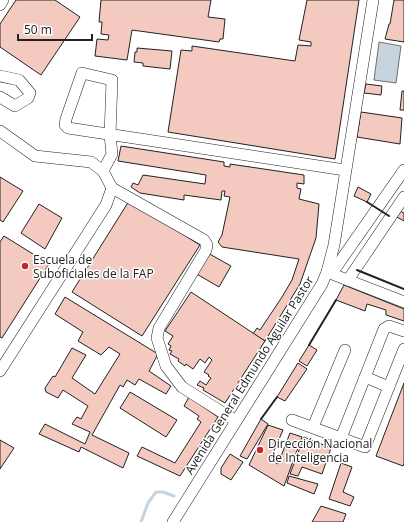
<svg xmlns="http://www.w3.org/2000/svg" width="404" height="522" font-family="'Open Sans',sans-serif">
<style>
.water{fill:#c7d3dd;stroke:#6f6f6f}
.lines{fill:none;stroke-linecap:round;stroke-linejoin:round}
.stream{stroke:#c7d3dd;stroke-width:3}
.building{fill:#f3c9c0;stroke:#222}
.minor-casing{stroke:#222;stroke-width:12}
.minor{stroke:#fff;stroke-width:11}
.wall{stroke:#222;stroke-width:2}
.poi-dot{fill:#c62828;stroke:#fff;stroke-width:1.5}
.labels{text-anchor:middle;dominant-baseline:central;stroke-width:3;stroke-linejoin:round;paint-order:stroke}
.poi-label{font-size:12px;fill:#222;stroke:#fff;text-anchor:start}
.street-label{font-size:12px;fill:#222;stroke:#fff}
</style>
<rect width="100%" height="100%" fill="#fff"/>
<path class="water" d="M379,42L401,46L396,83L374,80Z"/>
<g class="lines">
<path class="stream" d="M141,522L148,503L156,492H163L174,496"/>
</g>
<g class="building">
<path d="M16,0H55L80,17L41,75L0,47V24Z"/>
<path d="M101,0H211L208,17L225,19L223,39H220L219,42L132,30L127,60L95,56L97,39L108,40L109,35L101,34L102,22H99Z"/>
<path d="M307,0H359L335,159L168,132L181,50L192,51V46L295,61L298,45L311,46V42L299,40Z"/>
<path d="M394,0H404V42L385,39L389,24H390Z"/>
<path d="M137,48L172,51L170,69L143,66V63L134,62L135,52H137Z"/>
<path d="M366,84L382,86L381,95L364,93Z"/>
<path d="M402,91H404V110H400Z"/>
<path d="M361,112L402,118L400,144L357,137Z"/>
<path d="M121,146L224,162V166L230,167V164L304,175V184L297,183V188L301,189L299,199L319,204L316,238L300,284L265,341L253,334L257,328L260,330L282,297L292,280L299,259L222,247L218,242L222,235L230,197L224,196L225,191H222L221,200L184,195V200L140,193L131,187L133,183L138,185L143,175L205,184L206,175L118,161Z"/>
<path d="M0,177L23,191L3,222L0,220Z"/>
<path d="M358,187L371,194L367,202L354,196Z"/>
<path d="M129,201L200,245L142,336L72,292Z"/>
<path d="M39,204L62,218L45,249L21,233Z"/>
<path d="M398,210L404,213V221L395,216Z"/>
<path d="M4,236L49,264L2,338L0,337V242Z"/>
<path d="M206,252L231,266L219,287L195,273Z"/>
<path d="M344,285L404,309V321L386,315V310L367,304L365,311L336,300Z"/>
<path d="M191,292L265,341L225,403L203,390L204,388L197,385L200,381L206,385L211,378L208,376L209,375L204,372L212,360L209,357L205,363L200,359L193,369L186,364L185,366L178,361L179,359L170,354L172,351L169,350L171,346L168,344L173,336L165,331Z"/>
<path d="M65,297L158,354L149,371L171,386L166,394L139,379L135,385L127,380L123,387L120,385L92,435L129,453L123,468L81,447L79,452L39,434L45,424L85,444L90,432L72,424L77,417L81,419L88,406L63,390L58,398L46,392L45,388L53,376L55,377L72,348L86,355L72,378L95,394L120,354L109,347L101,355L78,341L83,332L55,314Z"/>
<path d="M309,345L317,350L307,366L299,361Z"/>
<path d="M298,363L307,369L285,401L277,397Z"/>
<path d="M404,383V463L403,466L376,456Z"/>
<path d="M130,392L177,420L166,437L120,408Z"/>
<path d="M189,397L218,417L180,476L137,456L142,447L175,463L201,422L197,419L199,416L184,406Z"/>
<path d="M261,419L268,424L247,459L240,456Z"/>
<path d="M268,425L283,430L270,460L278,464L290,433L302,437L284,486L249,465Z"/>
<path d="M304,437L331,448L322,474L302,467L298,476L290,474Z"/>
<path d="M0,440L14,448L0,469Z"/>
<path d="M230,454L243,462L231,480L221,474V468Z"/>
<path d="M341,463L352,467L343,492L354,497L350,506L329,499Z"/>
<path d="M289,476L318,484L314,494L287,483Z"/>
<path d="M321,506L346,514L343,522H312Z"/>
</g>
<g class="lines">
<g class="minor-casing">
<g id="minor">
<path d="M0,5L3,0"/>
<path d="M0,76L19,80L30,93L28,98L15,106L0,97"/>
<path d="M0,131L35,156L91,162L103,171L112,188L204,240L207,245L206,250L159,328L157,338L166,366L182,387L236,421"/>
<path d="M103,171L112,154L110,135L112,80L82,73L66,119L65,125L68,128L345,170"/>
<path d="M327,272L404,302"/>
<path d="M332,273L404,170"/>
<path d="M348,280L404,197"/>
<path d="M0,371L106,205L112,188"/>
<path d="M365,377L389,387"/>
<path d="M292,420L365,447L404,349"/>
<path d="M313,427L345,350"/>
<path d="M341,438L384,329L389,326L404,331"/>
<path d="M173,522L322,284L327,272L334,245L373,0"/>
</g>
</g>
<use href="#minor" class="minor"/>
<g class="wall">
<path d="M367,202L389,216"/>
<path d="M357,270L404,289"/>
<path d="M309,345L336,300"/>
<path d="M261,419L277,397"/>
</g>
</g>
<g class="poi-dot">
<circle cx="25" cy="266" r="4"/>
<circle cx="260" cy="450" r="4"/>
</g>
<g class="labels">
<g class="poi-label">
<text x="33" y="259">Escuela de<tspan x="33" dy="14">Suboficiales de la FAP</tspan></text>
<text x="268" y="443">Dirección Nacional<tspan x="268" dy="14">de Inteligencia</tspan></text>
</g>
<g class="street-label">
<text transform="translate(249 375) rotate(-58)">Avenida General Edmundo Aguilar Pastor</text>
</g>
</g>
<path d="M18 34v6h74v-6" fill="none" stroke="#222222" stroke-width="2"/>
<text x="24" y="34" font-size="12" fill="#222222" stroke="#ffffff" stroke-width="3" paint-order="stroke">50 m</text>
</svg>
